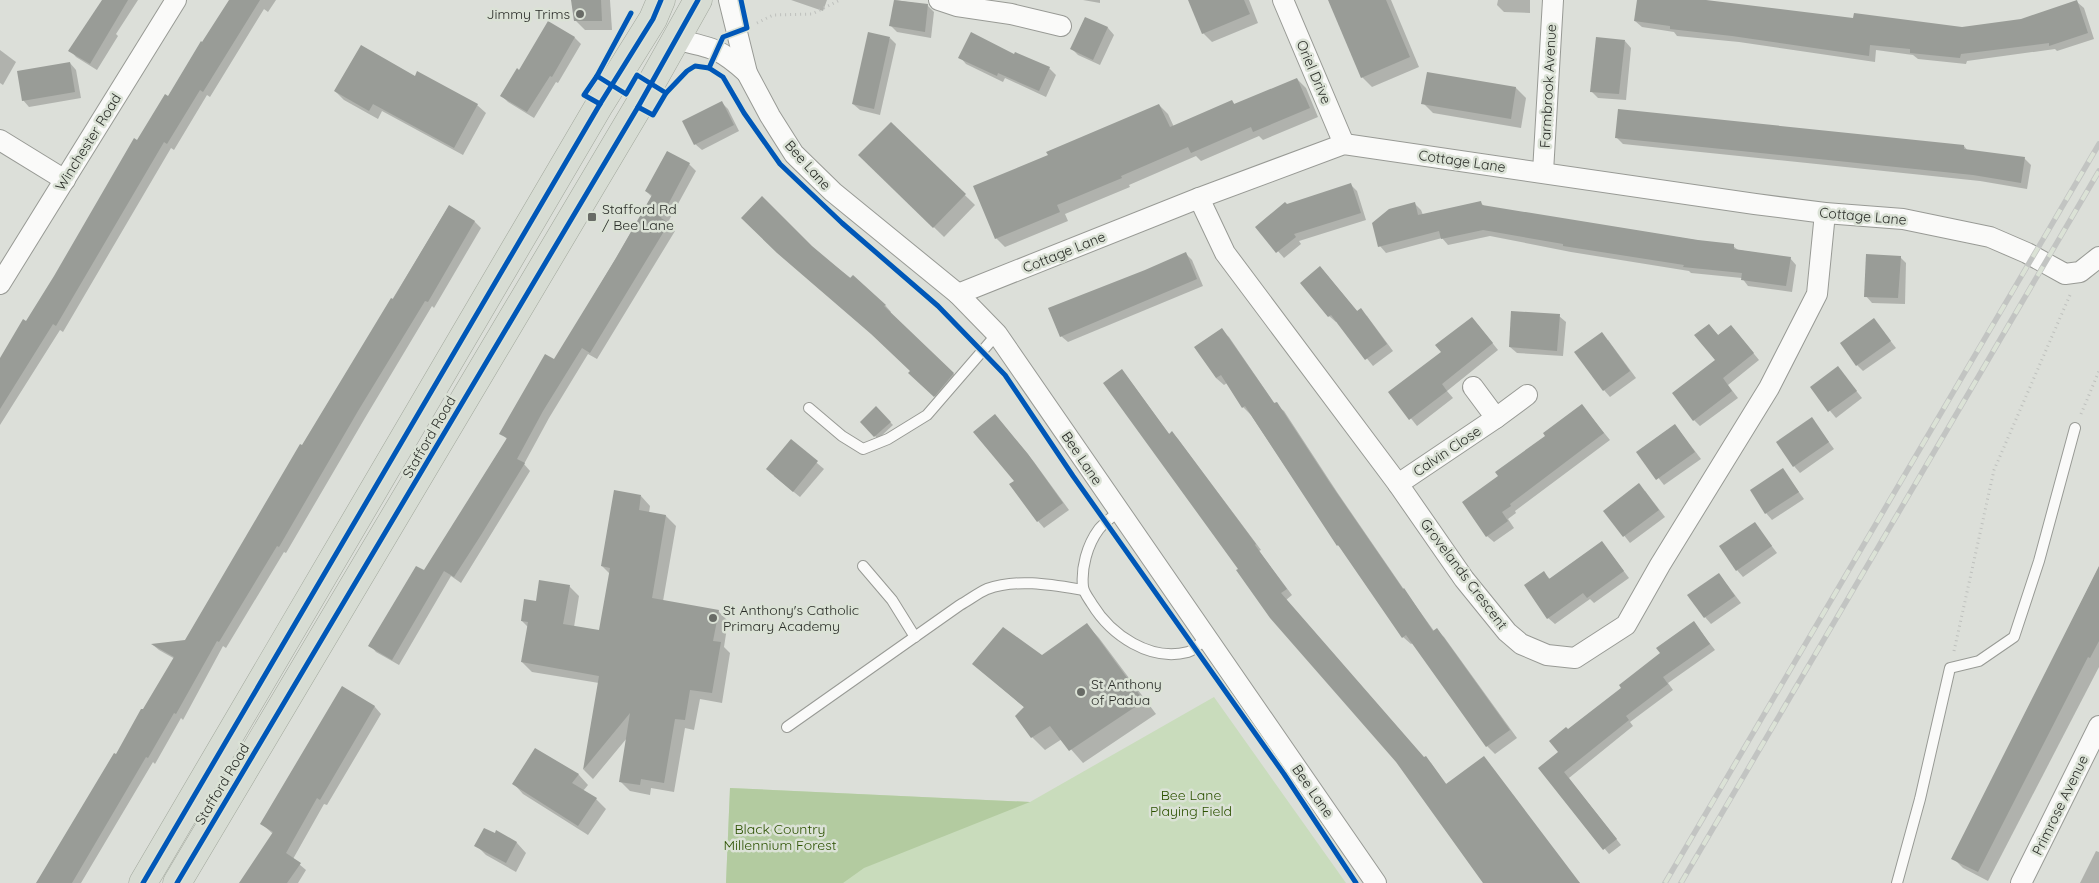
<svg xmlns="http://www.w3.org/2000/svg" width="2099" height="883" font-family="Quicksand,sans-serif">
<style>
.green{fill:#c9dcbc}
.forest{fill:#b3cba0}
.shadow{fill:#0003}
.building{fill:#999c97}
.lines{fill:none;stroke-linecap:round;stroke-linejoin:round}
.lane-casing{stroke:#989a95;stroke-width:12}
.street-casing{stroke:#989a95;stroke-width:22}
.highway-casing{stroke:#a1a79c;stroke-width:29}
.path{stroke:#bec0bd;stroke-width:3;stroke-dasharray:1 4;stroke-linecap:butt}
.lane{stroke:#fafaf9;stroke-width:10}
.street{stroke:#fafaf9;stroke-width:20}
.highway{stroke:#d7dcd3;stroke-width:28}
.rail-casing{stroke:#c2c4c2;stroke-width:5.5}
.rail{stroke:#dbe2d6;stroke-width:4;stroke-dasharray:11;stroke-linecap:butt}
.cycleway-casing{stroke:#dbe2d6;stroke-width:8}
.cycleway{stroke:#0057b8;stroke-width:5}
.poi-dot{fill:#686b66;stroke:#dbe2d6;stroke-width:2}
.labels{text-anchor:middle;dominant-baseline:central;stroke-width:5;stroke-linejoin:round;paint-order:stroke}
.poi-label{font-size:14px;fill:#2a2d28;stroke:#dbe2d6;text-anchor:start}
.street-label{font-size:14px;fill:#2a2d28;stroke:#dbe2d6}
.park-label{font-size:14px;fill:#2c5100;stroke:#dbe2d6}
</style>
<rect width="100%" height="100%" fill="#dcdfd9"/>
<path class="green" d="M1214,697L1346,883H726L730,788L1030,802Z"/>
<path class="forest" d="M730,788L1030,802L864,868L843,883H726Z"/>
<g class="shadow">
<path d="M103,0H138L116,34L118,36L97,70L76,57L70,50Z"/>
<path d="M230,0H276L268,12L264,9L210,97L207,95L174,150L171,148L63,332L60,330L0,425V360L27,323L138,142L169,98Z"/>
<path d="M572,0H610L612,30H585L575,20Z"/>
<path d="M791,0H827L823,11Z"/>
<path d="M895,0L927,5L934,12L931,38L897,32L891,26Z"/>
<path d="M1083,0H1100V3Z"/>
<path d="M1190,0H1249L1258,23L1212,42L1203,33Z"/>
<path d="M1329,0H1391L1419,67L1372,87L1362,77Z"/>
<path d="M1498,0H1530V13L1504,12L1497,5Z"/>
<path d="M1638,0H1695L1854,20L1962,28L2021,20L2077,2L2084,8L2094,39L2057,51L2055,49L1967,61L1966,64L1918,59L1913,55L1876,50L1875,62L1739,42L1677,36L1674,32L1642,27L1635,21Z"/>
<path d="M1085,18L1108,28L1114,35L1100,65L1078,55L1072,49Z"/>
<path d="M549,23L575,38L581,44L558,83L556,82L534,118L508,102L502,96L520,72Z"/>
<path d="M890,38L896,44L880,115L860,110L853,104Z"/>
<path d="M1625,41L1631,48L1626,100L1598,98L1591,91Z"/>
<path d="M0,50L16,62L3,85L0,83Z"/>
<path d="M1015,56L1049,68L1056,75L1046,97L1005,78L1003,82L966,64L960,57Z"/>
<path d="M70,63L76,70L81,98L29,107L23,100Z"/>
<path d="M415,77L477,105L486,113L463,155L382,111L378,119L344,100L335,91Z"/>
<path d="M1297,79L1306,88L1318,117L1263,140L1259,136L1201,161L1196,156L1129,185L1130,187L1065,214L1068,221L1005,247L996,238L1049,156L1159,105L1168,114L1174,127L1232,101L1235,105Z"/>
<path d="M1516,88L1526,98L1521,128L1433,113L1423,103Z"/>
<path d="M721,102L728,109L739,131L702,150L695,144Z"/>
<path d="M891,123L975,205L944,237L860,155Z"/>
<path d="M1616,137L1964,146L1968,151L2024,158L2031,165L2027,189L1980,181L1623,144Z"/>
<path d="M667,152L689,164L696,171L667,224L675,231L597,359L588,354L549,418L524,464L530,471L461,583L451,576L399,665L376,652L370,645L424,572L507,439L501,433L555,361L652,197L646,191Z"/>
<path d="M1351,185L1357,191L1366,220L1299,241L1301,244L1284,258L1257,227L1287,205Z"/>
<path d="M1481,203L1485,207L1733,246L1738,250L1790,258L1796,265L1792,292L1748,286L1742,278L1691,273L1689,271L1571,252L1490,236L1448,245L1442,238L1386,253L1380,246L1415,204L1421,210L1423,215Z"/>
<path d="M449,206L475,222L481,228L434,308L432,306L365,418L286,553L284,552L226,648L223,646L183,720L181,718L155,764L153,762L81,883H38L175,659L159,650L153,645L185,641Z"/>
<path d="M811,247L885,305L891,312L890,313L960,380L941,402L916,379L911,371Z"/>
<path d="M1185,253L1192,260L1203,286L1068,342L1061,336Z"/>
<path d="M1900,257L1906,263L1905,304L1872,303L1866,296Z"/>
<path d="M1326,274L1358,312L1367,316L1393,351L1373,366L1337,321L1336,322L1329,316Z"/>
<path d="M1559,316L1566,322L1563,356L1517,353L1510,347Z"/>
<path d="M1874,320L1896,348L1863,371L1857,365Z"/>
<path d="M1478,325L1498,350L1447,391L1453,398L1417,426L1390,392Z"/>
<path d="M1709,325L1719,336L1737,333L1759,360L1728,385L1738,398L1700,426L1694,420L1717,361Z"/>
<path d="M1221,330L1229,337L1275,404L1284,411L1337,492L1405,591L1434,631L1436,630L1444,637L1517,738L1495,754L1487,746L1413,643L1411,644L1403,637L1344,551L1338,545L1251,415L1243,407L1227,383L1224,385L1216,378Z"/>
<path d="M1608,340L1636,378L1610,397L1604,390Z"/>
<path d="M1838,368L1862,398L1836,418L1811,388Z"/>
<path d="M1122,370L1170,435L1172,433L1178,439L1261,550L1259,551L1292,595L1286,600L1424,758L1431,763L1447,785L1580,883H1484L1397,761L1240,569Z"/>
<path d="M1582,406L1610,440L1515,511L1516,513L1508,519L1514,528L1494,542L1487,536L1500,477Z"/>
<path d="M876,408L893,425L878,439L861,422Z"/>
<path d="M995,415L1034,462L1069,510L1044,528L1038,521L1015,481Z"/>
<path d="M1812,419L1834,449L1800,473L1794,466Z"/>
<path d="M1675,425L1701,459L1664,485L1638,452Z"/>
<path d="M791,441L824,469L800,497L774,476Z"/>
<path d="M1783,470L1804,499L1772,520L1766,513Z"/>
<path d="M1645,491L1665,517L1630,543L1605,511Z"/>
<path d="M641,496L650,506L649,513L666,516L676,526L663,601L718,611L728,621L724,647L730,653L722,703L700,699L694,730L685,728L674,792L651,788L650,795L630,791L620,781L627,738L593,779L584,770L599,683L532,672L522,662L528,627L522,621L537,603L569,586L579,596L574,627L600,632L610,574L602,566Z"/>
<path d="M1755,524L1777,553L1743,577L1737,570Z"/>
<path d="M1602,542L1629,578L1594,603L1590,599L1555,624L1548,618L1543,572L1551,580Z"/>
<path d="M2099,567V667L1988,881L1963,868L1953,858Z"/>
<path d="M1719,574L1741,603L1711,624L1705,617Z"/>
<path d="M1694,623L1715,650L1668,683L1673,690L1630,722L1633,726L1569,778L1621,845L1609,854L1540,768L1560,753L1568,731L1623,688Z"/>
<path d="M1087,625L1099,638L1156,714L1083,763L1062,739L1045,750L1032,737L1025,708L974,664L1042,657Z"/>
<path d="M343,688L375,707L381,714L327,805L324,804L293,859L306,870L298,883H241L273,834L262,824Z"/>
<path d="M535,750L579,775L588,785L583,791L596,799L606,809L588,835L523,794L514,784Z"/>
<path d="M497,832L517,843L526,853L516,872L486,855L476,845L495,835Z"/>
<path d="M2096,851L2099,852V883H2080Z"/>
</g>
<g class="building">
<path d="M102,0H128L90,64L68,51Z"/>
<path d="M229,0H260L203,92L200,90L167,144L164,142L56,326L53,324L0,409V358L23,319L26,321L54,276L134,138L137,140L165,94L168,96L201,41L202,42Z"/>
<path d="M571,0H601L602,21H574Z"/>
<path d="M894,0L928,4L925,32L889,26Z"/>
<path d="M1188,0H1244L1250,14L1202,34Z"/>
<path d="M1328,0H1386L1410,57L1361,78Z"/>
<path d="M1637,0H1706L1853,18L1854,13L1962,27L2021,19L2077,0L2088,33L2049,46V43L1961,54L1960,58L1910,53V49L1870,45L1869,56L1732,36L1670,29V26L1634,21Z"/>
<path d="M1085,17L1108,27L1093,60L1070,49Z"/>
<path d="M548,21L575,37L552,77L550,76L527,112L500,96L517,68L519,70Z"/>
<path d="M868,32L890,37L874,109L852,104Z"/>
<path d="M971,32L1014,54L1015,52L1050,67L1039,91L998,73L997,76L958,58Z"/>
<path d="M1596,37L1625,40L1619,94L1590,92Z"/>
<path d="M361,45L415,76L417,71L478,104L454,148L373,104L369,111L334,91Z"/>
<path d="M70,62L75,92L22,101L17,71Z"/>
<path d="M1427,72L1516,87L1511,119L1421,104Z"/>
<path d="M1297,78L1310,108L1253,132L1251,127L1191,153L1188,147L1121,176L1122,178L1057,205L1060,212L995,239L973,186L1048,155L1046,152L1159,104L1170,127L1232,100L1234,104Z"/>
<path d="M722,101L734,125L694,145L682,121Z"/>
<path d="M1618,109L1964,145V149L2025,157L2021,183L1973,175L1615,138Z"/>
<path d="M891,122L966,194L933,228L858,155Z"/>
<path d="M667,151L690,163L661,218L669,223L590,353L582,348L543,411L517,459L525,463L481,535L454,577L444,571L392,660L368,646L416,566L424,570L507,438L499,434L545,354L554,359L616,258L652,195L645,191Z"/>
<path d="M1351,183L1361,213L1294,234L1296,237L1276,253L1255,227L1285,202L1287,204Z"/>
<path d="M762,196L812,246L850,278L853,275L886,305L884,306L954,373L934,397L908,373L910,371L871,334L777,253L741,218Z"/>
<path d="M1481,201L1482,205L1698,240L1734,244V249L1791,257L1786,286L1741,280L1742,273L1683,267L1684,265L1563,246V244L1483,230L1441,239L1439,231L1378,247L1372,223L1389,209L1415,202L1418,215Z"/>
<path d="M449,205L475,221L428,302L425,301L358,411L279,547L277,546L219,642L217,641L176,714L174,713L148,758L146,757L72,883H36L114,753L116,754L141,709H143L174,657L151,644L185,640L300,444L302,445L391,298L393,299Z"/>
<path d="M1186,252L1197,279L1060,337L1048,308L1145,270Z"/>
<path d="M1866,254L1901,256L1898,298L1864,297Z"/>
<path d="M1320,266L1357,311L1361,308L1387,344L1365,360L1331,315L1328,317L1300,283Z"/>
<path d="M1511,311L1560,314L1557,351L1509,347Z"/>
<path d="M1472,317L1493,343L1442,384L1447,391L1409,420L1388,392L1441,352L1435,345Z"/>
<path d="M1874,318L1891,341L1856,366L1840,343Z"/>
<path d="M1709,324L1718,335L1731,325L1754,353L1723,378L1732,391L1693,421L1672,393L1715,360L1694,335Z"/>
<path d="M1222,328L1274,403L1277,402L1330,483L1403,589L1404,588L1433,631L1437,628L1510,730L1486,747L1406,635L1402,638L1338,545L1337,546L1245,406L1242,408L1221,375L1216,378L1194,347Z"/>
<path d="M1602,332L1630,371L1603,391L1574,352Z"/>
<path d="M1838,366L1857,391L1828,412L1810,387Z"/>
<path d="M1122,369L1169,434L1172,431L1256,544L1255,545L1287,589L1281,593L1424,757L1426,756L1446,784L1484,756L1580,883H1483L1396,762L1270,618L1236,570L1238,569L1103,383Z"/>
<path d="M1582,404L1604,433L1510,504L1511,506L1502,512L1508,521L1486,537L1462,502L1498,476L1495,472L1545,436L1543,433Z"/>
<path d="M876,406L891,422L874,437L860,422Z"/>
<path d="M995,414L1028,454L1063,503L1037,522L1009,484L1014,481L973,432Z"/>
<path d="M1812,417L1829,442L1793,467L1776,442Z"/>
<path d="M1675,424L1695,452L1656,480L1636,452Z"/>
<path d="M791,439L818,461L793,492L766,469Z"/>
<path d="M1783,468L1799,492L1765,514L1750,490Z"/>
<path d="M1639,483L1659,510L1623,537L1603,511Z"/>
<path d="M614,490L641,495L639,510L666,515L652,598L719,610L713,641L721,642L712,693L690,690L685,720L675,719L664,783L641,779L640,785L619,782L630,713L583,770L599,676L521,662L528,622L521,621L524,599L536,601L539,580L570,585L563,624L599,630L610,568L601,566Z"/>
<path d="M1755,522L1772,546L1736,571L1719,546Z"/>
<path d="M1602,541L1624,571L1587,598L1583,593L1547,619L1524,585L1544,571L1549,579Z"/>
<path d="M2099,566V641L2090,658L2088,657L1978,872L1951,859Z"/>
<path d="M1719,573L1735,596L1704,618L1687,595Z"/>
<path d="M1694,621L1710,644L1663,677L1668,684L1626,716L1629,720L1564,772L1617,839L1603,850L1538,768L1558,752L1549,741L1566,727L1568,729L1621,688L1619,685L1660,653L1656,648Z"/>
<path d="M1087,623L1144,701L1069,751L1050,726L1031,738L1015,716L1024,707L972,664L1003,627L1042,655Z"/>
<path d="M342,686L375,706L320,800L317,798L286,853L301,863L287,883H239L273,832L260,824Z"/>
<path d="M535,748L579,774L572,783L597,798L578,826L512,784Z"/>
<path d="M484,828L495,833L496,830L517,842L506,863L474,846Z"/>
</g>
<g class="lines">
<g class="lane-casing">
<g id="lane">
<path d="M809,408L842,436L863,449L888,439L927,415L997,334"/>
<path d="M1119,511C1112,517 1104,523 1099,529C1087,545 1081,568 1083,587C1084,593 1089,599 1092,604C1111,635 1150,662 1188,652C1195,650 1201,642 1206,638"/>
<path d="M863,566L892,600L915,637"/>
<path d="M787,727L960,605C969,600 978,593 987,589C1017,578 1053,585 1083,590"/>
<path d="M1897,883L1920,799L1950,668L1979,661L2014,637L2039,561L2075,428"/>
</g>
</g>
<g class="street-casing">
<g id="street">
<path d="M729,0L747,73L770,116L794,154L833,192L958,294L997,334L1376,883"/>
<path d="M939,0L957,6L1011,14L1061,26"/>
<path d="M1283,0L1344,144"/>
<path d="M678,40C711,47 721,49 747,73"/>
<path d="M0,140L65,180"/>
<path d="M1543,172L1553,0"/>
<path d="M1199,198L1225,253L1398,484L1464,579L1507,632L1521,644L1547,655L1575,658L1626,625L1660,565L1769,388L1817,294L1825,213"/>
<path d="M0,284L176,0"/>
<path d="M958,294L1199,198L1344,144L1755,204L1825,213L1903,219L1990,237L2027,253L2065,274L2080,272L2099,257"/>
<path d="M1473,387L1496,418"/>
<path d="M1398,484L1496,418L1527,395"/>
<path d="M2021,883L2099,726"/>
</g>
</g>
<g class="highway-casing">
<g id="highway">
<path d="M143,883L600,104L653,19L661,0"/>
<path d="M177,883L638,107L698,0"/>
</g>
</g>
<g class="path">
<path d="M757,23L773,15L812,14L840,0"/>
<path d="M2081,414L2099,371"/>
<path d="M1954,651L1994,470L2070,295"/>
</g>
<use href="#lane" class="lane"/>
<use href="#street" class="street"/>
<use href="#highway" class="highway"/>
<g class="rail-casing">
<g id="rail">
<path d="M1665,883L2099,144"/>
<path d="M1681,883L2099,171"/>
</g>
</g>
<use href="#rail" class="rail"/>
<g class="cycleway-casing">
<g id="cycleway">
<path d="M709,68L723,37L747,28L741,0"/>
<path d="M597,76L631,13"/>
<path d="M666,93L687,71L695,66L709,68L723,77L744,113L780,164L842,223L938,306L1005,375L1073,476L1284,774L1356,883"/>
<path d="M600,104L584,95L597,76L626,94L637,75L666,93L653,115L638,107"/>
<path d="M143,883L600,104L653,19L661,0"/>
<path d="M177,883L638,107L698,0"/>
</g>
</g>
<use href="#cycleway" class="cycleway"/>
</g>
<g class="poi-dot">
<circle cx="580" cy="14" r="5"/>
<rect x="587" y="212" width="10" height="10" rx="2.5"/>
<circle cx="713" cy="618" r="5"/>
<circle cx="1081" cy="692" r="5"/>
</g>
<g class="labels">
<g class="poi-label">
<text x="570" y="14" text-anchor="end">Jimmy Trims</text>
<text x="602" y="209">Stafford Rd<tspan x="602" dy="16">/ Bee Lane</tspan></text>
<text x="723" y="610">St Anthony's Catholic<tspan x="723" dy="16">Primary Academy</tspan></text>
<text x="1091" y="684">St Anthony<tspan x="1091" dy="16">of Padua</tspan></text>
</g>
<g class="street-label">
<text transform="translate(1314 72) rotate(67)">Oriel Drive</text>
<text transform="translate(1548 86) rotate(-87)">Farmbrook Avenue</text>
<text transform="translate(88 142) rotate(-58)">Winchester Road</text>
<text transform="translate(1462 161) rotate(8)">Cottage Lane</text>
<text transform="translate(808 165) rotate(48)">Bee Lane</text>
<text transform="translate(1863 216) rotate(5)">Cottage Lane</text>
<text transform="translate(1064 252) rotate(-22)">Cottage Lane</text>
<text transform="translate(429 437) rotate(-60)">Stafford Road</text>
<text transform="translate(1447 451) rotate(-34)">Calvin Close</text>
<text transform="translate(1082 458) rotate(56)">Bee Lane</text>
<text transform="translate(1464 574) rotate(53)">Grovelands Crescent</text>
<text transform="translate(222 784) rotate(-59)">Stafford Road</text>
<text transform="translate(1313 791) rotate(55)">Bee Lane</text>
<text transform="translate(2060 805) rotate(-64)">Primrose Avenue</text>
</g>
<g class="park-label">
<text x="1191" y="795">Bee Lane<tspan x="1191" dy="16">Playing Field</tspan></text>
<text x="780" y="829">Black Country<tspan x="780" dy="16">Millennium Forest</tspan></text>
</g>
</g>
</svg>
